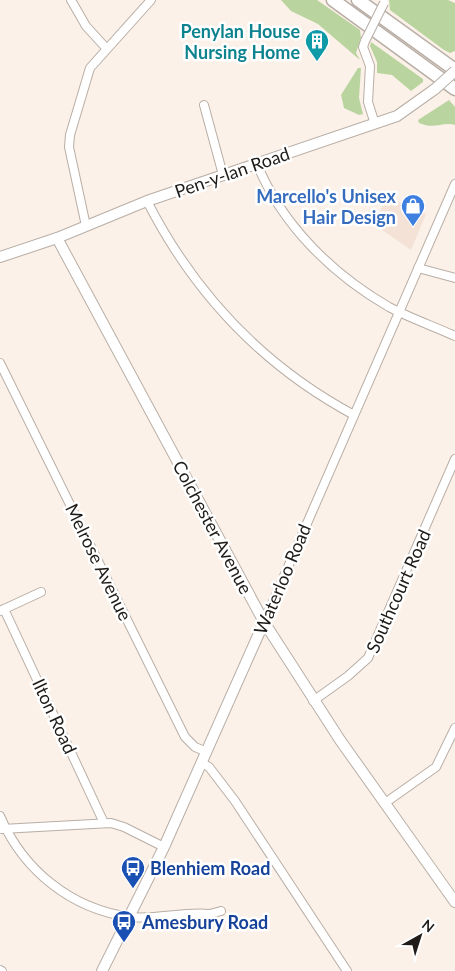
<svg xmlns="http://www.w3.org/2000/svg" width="455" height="971" font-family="Lato,sans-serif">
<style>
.built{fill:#f3e2d5}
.green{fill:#bad49f}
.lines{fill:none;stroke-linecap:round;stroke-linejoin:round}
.minor-casing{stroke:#b8aea6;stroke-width:10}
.tertiary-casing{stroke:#b8aea6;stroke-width:12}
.trunk-casing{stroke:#b8aea6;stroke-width:15}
.minor{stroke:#fff;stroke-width:8}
.tertiary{stroke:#fff;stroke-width:10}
.trunk{stroke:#fff;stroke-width:12}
.minor-bridge-casing{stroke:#b8aea6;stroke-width:10;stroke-linecap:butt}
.tertiary-bridge-casing{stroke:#b8aea6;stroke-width:12;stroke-linecap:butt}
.minor-bridge{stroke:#fff;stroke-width:8}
.tertiary-bridge{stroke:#fff;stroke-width:10}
.labels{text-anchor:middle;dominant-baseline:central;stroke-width:5;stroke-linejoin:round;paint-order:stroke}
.culture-label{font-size:18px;font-weight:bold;fill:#0d838f;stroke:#fff;text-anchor:end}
.street-label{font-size:18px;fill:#1e1b18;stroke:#fff}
.shop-label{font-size:18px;font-weight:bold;fill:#366cbe;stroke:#fff;text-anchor:end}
.transit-label{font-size:18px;font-weight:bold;fill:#164399;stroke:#fff;text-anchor:start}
</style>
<rect width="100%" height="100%" fill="#fbf1e8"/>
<path class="built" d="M386,196L426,214L411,250L375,225Z"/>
<g class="green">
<path d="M281,0H317L360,30L361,38L356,53L360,60L318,24L291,11Z"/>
<path d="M389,0H448L455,3V51L450,53L444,50L390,10Z"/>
<path d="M371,42L423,79V82L411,91L392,75L377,73V62L370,46Z"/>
<path d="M358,68H361L359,98L363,114L359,115L344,108L341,95Z"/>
<path d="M449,100L455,107V125C442,121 436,130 419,123L418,120Z"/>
</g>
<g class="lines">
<g class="minor-casing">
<g id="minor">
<path d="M71,0L86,26L106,48"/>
<path d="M365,41L363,47L370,66L368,102L375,124"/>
<path d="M204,105L223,175"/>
<path d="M257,164C282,225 332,274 389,307C410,318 433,326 455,336"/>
<path d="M147,201C194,293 263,366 354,415"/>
<path d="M86,226L69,147L70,135L90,68L151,0"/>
<path d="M418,268L455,278"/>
<path d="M0,363L185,737L195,747L207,752"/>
<path d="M4,609L104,823"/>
<path d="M0,611L41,592"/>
<path d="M264,622L455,184"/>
<path d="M313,701L348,676L368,658L455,459"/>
<path d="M202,763L209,767L235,801L347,971"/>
<path d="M385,803L436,767L455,728"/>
<path d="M0,816C23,870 71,909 130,917C156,920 184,911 210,914L221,911"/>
<path d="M2,829L111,823L124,827L164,847"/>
<path d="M0,970L2,971"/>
</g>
</g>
<g class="tertiary-casing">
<g id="tertiary">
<path d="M57,238L264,622L340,740L455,902"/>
<path d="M0,257L57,238L147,201L397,116L435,89"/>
<path d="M102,971L164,847L264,622"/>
</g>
</g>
<g class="trunk-casing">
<g id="trunk">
<path d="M333,0L455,89"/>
<path d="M358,0L455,70"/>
</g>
</g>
<use href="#minor" class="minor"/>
<use href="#tertiary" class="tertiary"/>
<use href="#trunk" class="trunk"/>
<g class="minor-bridge-casing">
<path id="minor-bridge" d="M365,41L384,3"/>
</g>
<g class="tertiary-bridge-casing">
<path id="tertiary-bridge" d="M435,89L455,71"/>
</g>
<use href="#minor-bridge" class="minor-bridge"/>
<use href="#tertiary-bridge" class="tertiary-bridge"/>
</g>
<defs>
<g id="building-pin" transform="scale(1.25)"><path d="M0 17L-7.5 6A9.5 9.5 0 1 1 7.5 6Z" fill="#0f9aa8" stroke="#fff"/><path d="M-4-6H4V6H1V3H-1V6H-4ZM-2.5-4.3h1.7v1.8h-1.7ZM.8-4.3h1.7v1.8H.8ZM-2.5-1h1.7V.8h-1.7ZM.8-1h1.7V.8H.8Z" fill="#fff"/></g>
<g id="shop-pin" transform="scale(1.25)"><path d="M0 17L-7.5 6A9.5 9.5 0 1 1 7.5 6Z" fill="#3f7fe0" stroke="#fff"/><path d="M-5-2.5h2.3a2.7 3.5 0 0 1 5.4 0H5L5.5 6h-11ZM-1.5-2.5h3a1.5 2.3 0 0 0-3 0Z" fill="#fff"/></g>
<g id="bus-pin" transform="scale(1.25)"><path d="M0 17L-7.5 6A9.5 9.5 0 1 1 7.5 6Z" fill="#1a4fb4" stroke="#fff"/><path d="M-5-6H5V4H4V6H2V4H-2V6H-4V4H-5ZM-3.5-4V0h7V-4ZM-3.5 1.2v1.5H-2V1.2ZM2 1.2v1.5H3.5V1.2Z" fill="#fff"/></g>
</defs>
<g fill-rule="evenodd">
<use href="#building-pin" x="317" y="41"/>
<use href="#shop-pin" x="413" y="206"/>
<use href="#bus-pin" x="133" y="868"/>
<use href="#bus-pin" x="124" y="922"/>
</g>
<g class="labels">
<g class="culture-label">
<text x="300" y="31">Penylan House<tspan x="300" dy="21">Nursing Home</tspan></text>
</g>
<g class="street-label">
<text transform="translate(232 172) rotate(-19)">Pen-y-lan Road</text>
<text transform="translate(213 527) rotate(62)">Colchester Avenue</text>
<text transform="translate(99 562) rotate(64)">Melrose Avenue</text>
<text transform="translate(282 579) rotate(-67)">Waterloo Road</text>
<text transform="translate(398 591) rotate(-66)">Southcourt Road</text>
<text transform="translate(55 716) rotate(65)">Ilton Road</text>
</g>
<g class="shop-label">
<text x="396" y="196">Marcello's Unisex<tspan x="396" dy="21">Hair Design</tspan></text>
</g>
<g class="transit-label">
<text x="150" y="868">Blenhiem Road</text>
<text x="142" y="922">Amesbury Road</text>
</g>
</g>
<g transform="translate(420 936) rotate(39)" stroke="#ffffff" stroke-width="4" paint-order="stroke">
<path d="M0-4L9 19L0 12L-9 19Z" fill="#1e1b18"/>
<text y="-8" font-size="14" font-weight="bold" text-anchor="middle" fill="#1e1b18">N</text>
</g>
</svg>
